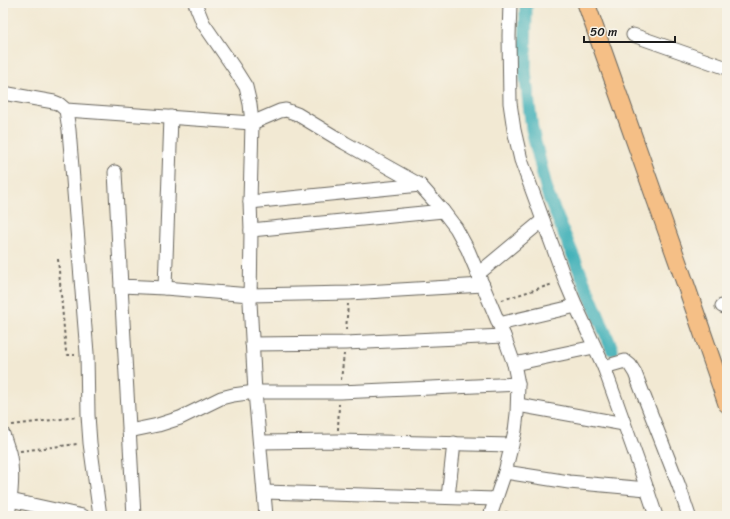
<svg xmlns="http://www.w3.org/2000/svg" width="730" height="519" font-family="Sriracha,sans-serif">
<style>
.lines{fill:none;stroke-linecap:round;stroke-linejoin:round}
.canal{stroke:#3fb0b8;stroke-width:13}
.minor-casing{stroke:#67645c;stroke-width:15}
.major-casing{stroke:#67645c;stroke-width:19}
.path{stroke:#67645c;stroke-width:2;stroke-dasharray:3 3;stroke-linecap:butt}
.minor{stroke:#fff;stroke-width:13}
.major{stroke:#f5bf86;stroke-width:17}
</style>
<rect width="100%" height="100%" fill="#f7f3e8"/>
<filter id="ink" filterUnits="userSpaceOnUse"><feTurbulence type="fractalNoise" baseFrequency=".025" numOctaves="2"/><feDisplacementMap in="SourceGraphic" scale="8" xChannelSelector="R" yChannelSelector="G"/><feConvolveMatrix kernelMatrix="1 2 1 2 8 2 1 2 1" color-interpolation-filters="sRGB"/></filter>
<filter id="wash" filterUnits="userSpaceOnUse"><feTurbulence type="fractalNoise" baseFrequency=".012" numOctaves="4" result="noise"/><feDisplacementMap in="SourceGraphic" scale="16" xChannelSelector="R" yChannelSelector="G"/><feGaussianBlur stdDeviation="0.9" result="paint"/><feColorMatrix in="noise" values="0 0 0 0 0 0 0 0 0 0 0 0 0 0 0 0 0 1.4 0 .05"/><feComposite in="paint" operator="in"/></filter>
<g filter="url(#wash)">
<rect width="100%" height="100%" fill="#f2e9d3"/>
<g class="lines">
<path class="canal" d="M526,3L525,71L532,129L548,195L612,349"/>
</g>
</g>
<g filter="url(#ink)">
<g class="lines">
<g class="minor-casing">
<g id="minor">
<path d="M195,3L203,23L234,68L246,87L250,104L252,123L250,202L251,230L250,302L255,392L266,516"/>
<path d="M510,3L509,36L510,103L514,130L521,160L565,280L576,306L604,367L625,361L630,365L635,373L679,486L689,516"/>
<path d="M633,35L727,68"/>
<path d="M3,93L54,102L59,104L66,110L252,123L280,111L286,110L297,114L345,143L420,185L443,211L456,228L468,250L504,336L514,364L518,384L517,414L515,431L505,472L490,516"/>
<path d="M66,110L69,130L87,353L88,415L90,443L100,516"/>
<path d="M115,172L121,286L165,288L250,295L349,293L483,285"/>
<path d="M250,202L420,185"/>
<path d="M251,230L443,211"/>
<path d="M478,274L543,220"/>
<path d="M121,286L134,516"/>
<path d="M165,288L171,117"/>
<path d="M722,306L727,308"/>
<path d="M499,324L576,306"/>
<path d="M252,344L345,343L504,336"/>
<path d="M514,364L594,347"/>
<path d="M604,367L638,462L656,516"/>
<path d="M518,405L624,424"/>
<path d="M129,431L158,425L180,418L221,398L233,395L255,392H340L518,384"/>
<path d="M3,434C5,440 7,446 9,452C14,472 11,496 8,516"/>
<path d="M260,442L337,441L512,445"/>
<path d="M505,472L569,482L647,489"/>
<path d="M264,492L496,499"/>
<path d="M448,497L454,443"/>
<path d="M3,500H10L83,516"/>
</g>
</g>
<g class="major-casing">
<path id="major" d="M586,3L688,291L727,404"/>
</g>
<g class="path">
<path d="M58,259L66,352L68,355H75"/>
<path d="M502,300L553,284"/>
<path d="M346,330L348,304"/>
<path d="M341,380L344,354"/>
<path d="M12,425L77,417"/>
<path d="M338,430L339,404"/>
<path d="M20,451L77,444"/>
<path d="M505,512L520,516"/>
</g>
<use href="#minor" class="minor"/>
<use href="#major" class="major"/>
</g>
</g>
<rect width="730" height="519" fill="none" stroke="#f7f3e8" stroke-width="16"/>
<path d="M584 36v6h91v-6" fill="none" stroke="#1c1c1c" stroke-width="2"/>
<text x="590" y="36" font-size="12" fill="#1c1c1c" stroke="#f7f3e8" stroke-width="3" paint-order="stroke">50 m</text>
</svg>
